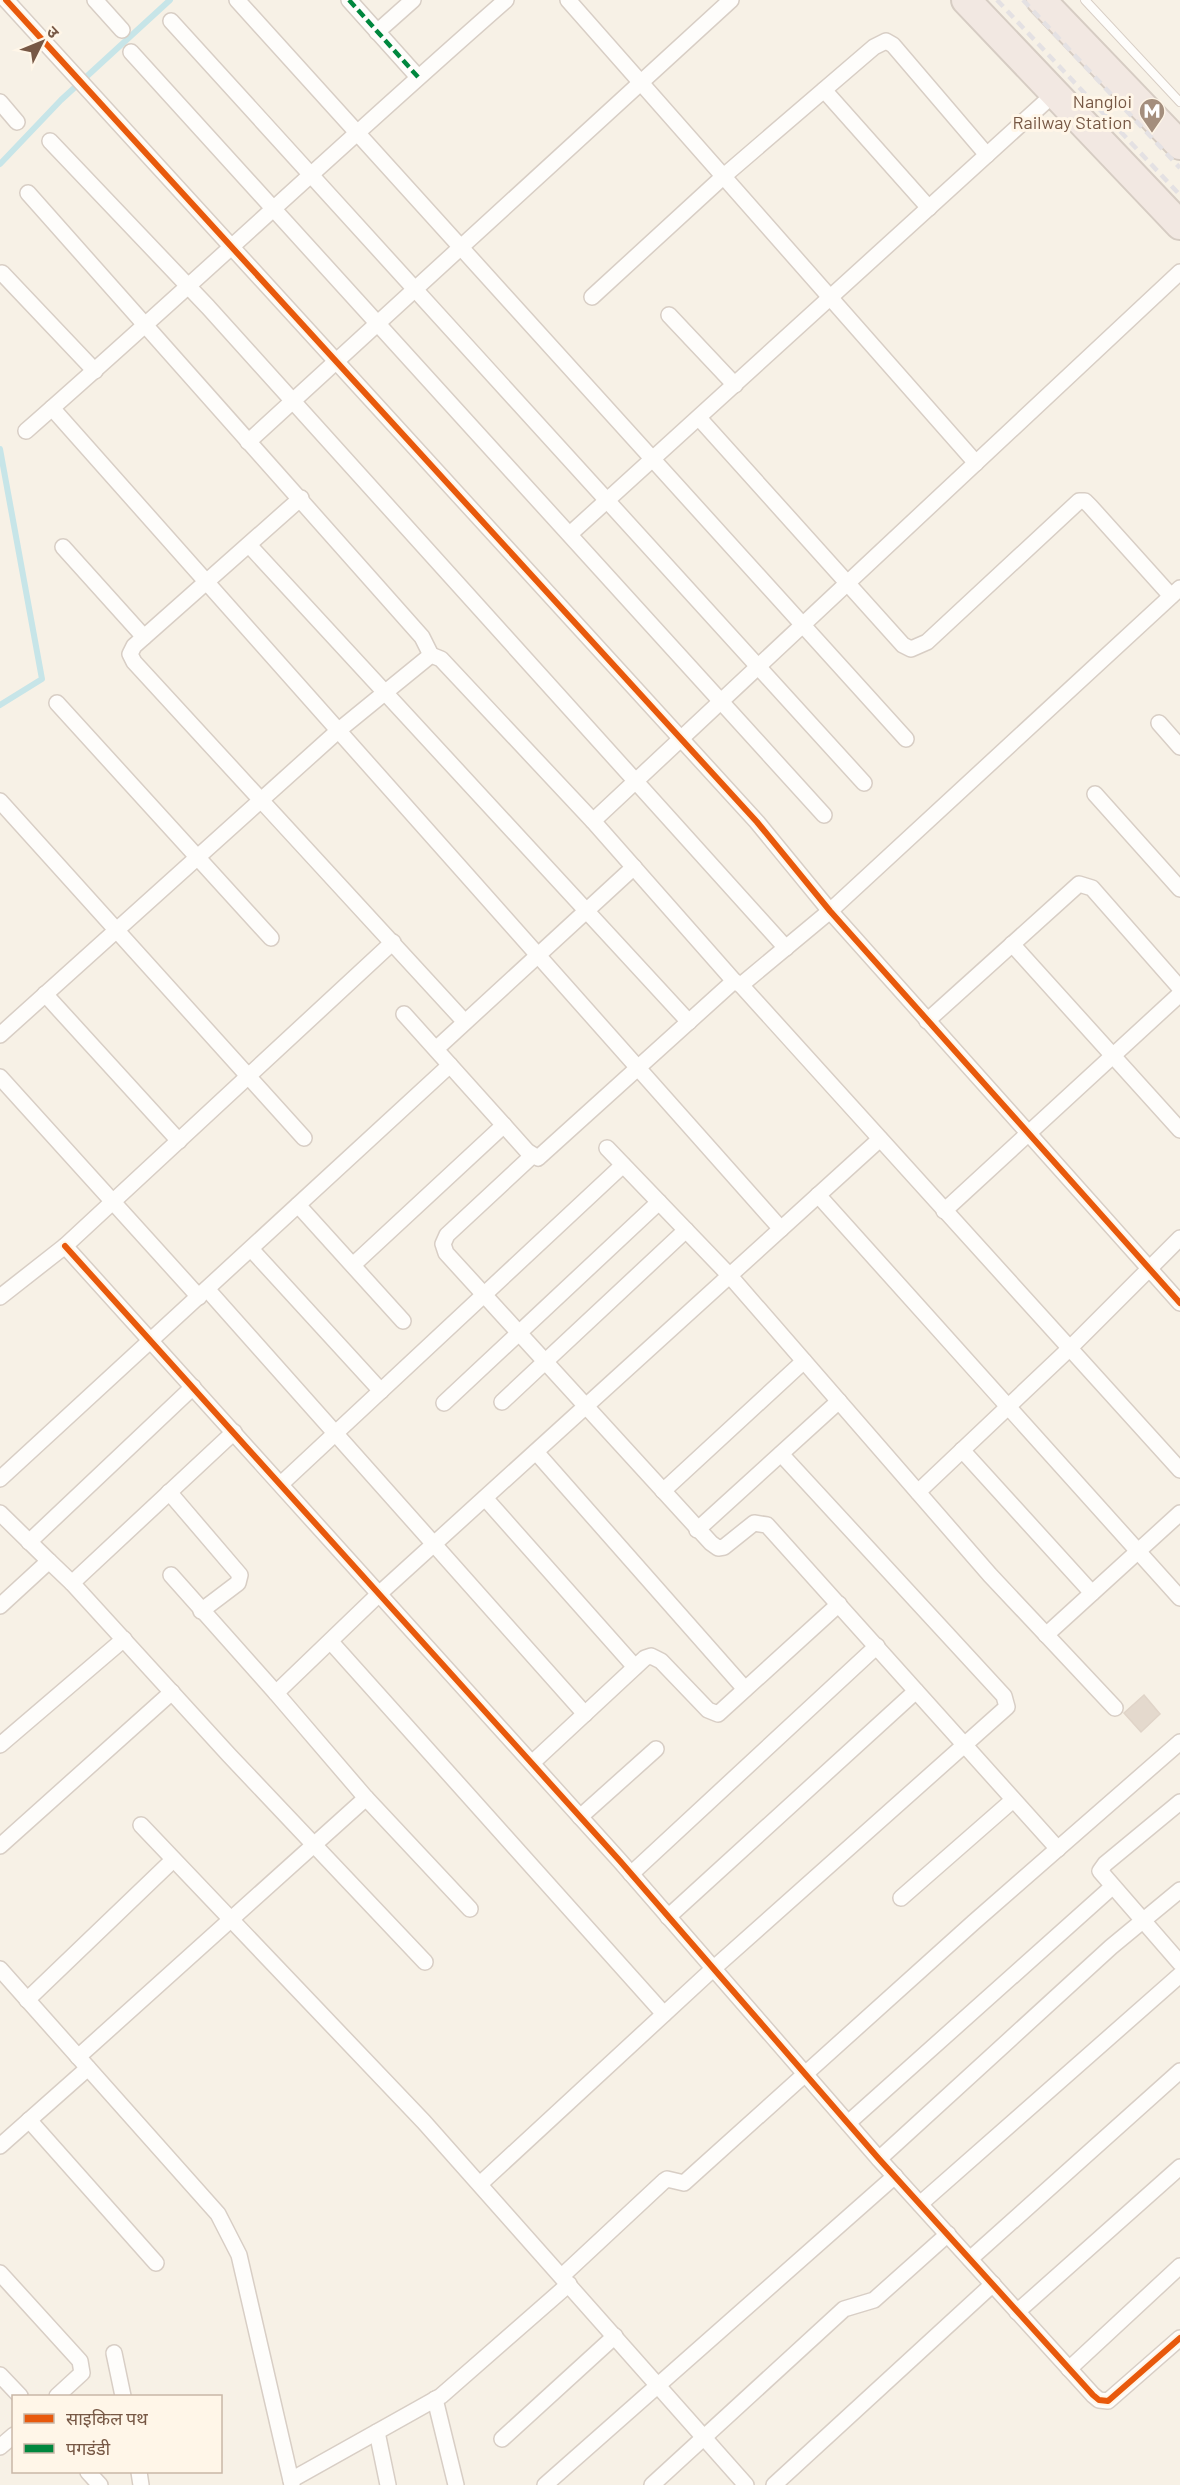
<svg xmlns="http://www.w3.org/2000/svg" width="1180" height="2485" font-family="Barlow,'Noto Sans Devanagari',sans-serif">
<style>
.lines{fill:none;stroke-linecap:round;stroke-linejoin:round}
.stream{stroke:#c7e5e8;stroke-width:6}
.building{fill:#e4d9cd;stroke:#e0d4c8;stroke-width:1.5}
.lane-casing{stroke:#d8cec5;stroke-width:10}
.street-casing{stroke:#d8cec5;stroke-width:18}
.highway-casing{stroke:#d6ccc3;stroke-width:32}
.lane{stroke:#fefdfb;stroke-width:8}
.street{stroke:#fefdfb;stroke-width:15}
.highway{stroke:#f2e8e2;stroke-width:28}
.rail{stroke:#e4e1e3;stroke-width:4.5;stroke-dasharray:9 6;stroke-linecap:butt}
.quiet{stroke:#00873e;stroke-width:4.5;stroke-dasharray:9 4.5;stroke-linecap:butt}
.cycleway-casing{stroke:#fff6e8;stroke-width:10}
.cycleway{stroke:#e8590c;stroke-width:6}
.labels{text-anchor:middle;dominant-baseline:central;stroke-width:6;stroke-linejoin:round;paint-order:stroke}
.poi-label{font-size:18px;fill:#775845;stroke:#fff6e8;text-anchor:end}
</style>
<rect width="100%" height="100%" fill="#f7f1e6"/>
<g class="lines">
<g class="stream">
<path d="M0,164L61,100L170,0"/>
<path d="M0,449L42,679L0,705"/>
</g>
</g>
<path class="building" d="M1144,1695L1160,1714L1141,1732L1124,1713Z"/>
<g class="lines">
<g class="lane-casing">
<path id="lane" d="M1085,0L1180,102"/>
</g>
<g class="street-casing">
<g id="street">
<path d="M6,0L757,822L830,911L1180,1303"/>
<path d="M95,0L122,30"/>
<path d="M237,0L906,739"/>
<path d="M349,0L418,77"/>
<path d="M568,0L976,463"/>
<path d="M171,21L864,783"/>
<path d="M377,32L413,0"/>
<path d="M131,52L824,815"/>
<path d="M824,90L929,208"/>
<path d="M0,102L17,122"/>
<path d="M50,141L208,307L786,948"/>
<path d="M28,193L422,637L431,655"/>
<path d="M2,273L95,371"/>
<path d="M592,297L725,175L874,47L886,41L893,45L987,155"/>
<path d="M669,315L735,385"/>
<path d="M52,408L781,1229"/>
<path d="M699,418L903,645L911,649L927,642L1079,501H1085L1090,506L1171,596"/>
<path d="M26,431C188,289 344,142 506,0"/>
<path d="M248,442L731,0"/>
<path d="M301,498L134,646L130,654L134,662L464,1021"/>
<path d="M570,534L1055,93"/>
<path d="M249,545L689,1022"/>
<path d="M63,547L144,637"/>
<path d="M57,703L271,938"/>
<path d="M1159,723L1180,747"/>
<path d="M1095,794L1180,889"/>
<path d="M0,801L304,1138"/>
<path d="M593,821L1180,272"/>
<path d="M1012,944L1180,1130"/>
<path d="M741,985L1180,1470"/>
<path d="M45,994L179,1141"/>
<path d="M404,1014L527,1151L538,1158L734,981"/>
<path d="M927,1021L1079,884L1092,888L1180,988"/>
<path d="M0,1035L339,730L431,655L441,659L593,821L734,981L741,985L830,911L1180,588"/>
<path d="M436,1049L634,867"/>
<path d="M0,1077L199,1297"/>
<path d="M607,1148L730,1276L990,1575L1115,1708"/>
<path d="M532,1156L447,1235L443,1244L446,1253L711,1543L718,1548L724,1547L754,1523L767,1525L1058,1849"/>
<path d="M818,1195L1180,1598"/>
<path d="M298,1205L403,1321"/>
<path d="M944,1211L1180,994"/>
<path d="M65,1246L620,1861L879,2159L1093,2395L1099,2400L1108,2401L1180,2338"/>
<path d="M251,1249L381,1391"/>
<path d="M353,1265L504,1125"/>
<path d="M207,1289L585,1714"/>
<path d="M0,1297L65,1246L393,942"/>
<path d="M502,1402L686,1230"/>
<path d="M444,1403L659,1202"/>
<path d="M962,1450L1092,1593"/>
<path d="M536,1452L745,1689"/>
<path d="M0,1479L450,1065"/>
<path d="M281,1484L623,1165"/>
<path d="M663,1491L804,1361"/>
<path d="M169,1492L240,1575L238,1583L201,1611"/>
<path d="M918,1492L1069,1349L1180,1238"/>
<path d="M485,1498L635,1667"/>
<path d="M0,1513L49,1561"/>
<path d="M697,1530L839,1401"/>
<path d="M29,1542L193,1387"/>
<path d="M171,1575L276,1693"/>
<path d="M72,1583L229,1755L425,1962"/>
<path d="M0,1606L49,1561L72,1583L234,1432"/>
<path d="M1046,1635L1180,1513"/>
<path d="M331,1642L664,2014"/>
<path d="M0,1745L124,1639"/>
<path d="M532,1763L645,1658L651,1656L661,1661L708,1710L718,1714L839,1604"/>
<path d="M1180,1802L1105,1864L1100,1871L1180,1963"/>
<path d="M580,1817L656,1749"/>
<path d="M141,1825L424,2122L746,2485"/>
<path d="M0,1846L172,1692"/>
<path d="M631,1874L877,1646"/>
<path d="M901,1898L1013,1800"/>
<path d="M470,1909L366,1798L276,1693L380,1593L880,1139"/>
<path d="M668,1917L916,1691"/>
<path d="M0,1969L218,2214L239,2255L292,2485"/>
<path d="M27,2000L173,1860"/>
<path d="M78,2057L366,1798"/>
<path d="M29,2120L156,2263"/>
<path d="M848,2123L1112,1887"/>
<path d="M0,2146L88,2068"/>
<path d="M879,2159L1111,1947L1180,1890"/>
<path d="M480,2184L714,1968L1007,1707L1004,1696L781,1454"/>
<path d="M920,2204L1180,1975"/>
<path d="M970,2259L1180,2071"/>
<path d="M0,2273L80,2361L82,2373L57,2396"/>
<path d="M562,2276L664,2181L667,2179L684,2183L974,1922L1180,1742"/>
<path d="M1017,2312L1180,2167"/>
<path d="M114,2353L123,2396"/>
<path d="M1069,2369L1180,2266"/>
<path d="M0,2375L20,2396"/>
<path d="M435,2399L456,2485"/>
<path d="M377,2432L388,2485"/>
<path d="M502,2439L615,2336"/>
<path d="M0,2447L14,2435"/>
<path d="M88,2472L100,2485"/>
<path d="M139,2472L141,2485"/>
<path d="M291,2480L441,2396L569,2284"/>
<path d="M545,2485L895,2176"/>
<path d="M652,2485L844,2309L874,2300L948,2234"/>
<path d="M774,2485L993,2284"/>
</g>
</g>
<g class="highway-casing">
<g id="highway">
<path d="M966,0L1180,225"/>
<path d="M1041,0L1180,145"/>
</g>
</g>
<use href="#lane" class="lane"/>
<use href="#street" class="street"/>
<use href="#highway" class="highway"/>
<g class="rail">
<path d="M997,0L1180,195"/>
<path d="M1023,0L1180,168"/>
</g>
<path class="quiet" d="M349,0L418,77"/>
<g class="cycleway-casing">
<g id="cycleway">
<path d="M6,0L757,822L830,911L1180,1303"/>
<path d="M65,1246L620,1861L879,2159L1093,2395L1099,2400L1108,2401L1180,2338"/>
</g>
</g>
<use href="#cycleway" class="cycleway"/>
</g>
<defs>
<g id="metro-pin" transform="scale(1.35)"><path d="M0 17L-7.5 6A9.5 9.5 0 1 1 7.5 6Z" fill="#a48e7d" stroke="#fff6e8"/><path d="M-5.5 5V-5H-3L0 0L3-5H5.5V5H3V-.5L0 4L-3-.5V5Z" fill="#fff"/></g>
</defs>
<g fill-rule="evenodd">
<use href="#metro-pin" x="1152" y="111"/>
</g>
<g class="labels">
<g class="poi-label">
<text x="1132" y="101">Nangloi<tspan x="1132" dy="21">Railway Station</tspan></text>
</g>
</g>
<rect x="12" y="2395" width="210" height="78" fill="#fff6e8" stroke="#c9b7a7" stroke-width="1.5"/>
<rect x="24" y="2414" width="30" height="9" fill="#e8590c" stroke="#c9b7a7" stroke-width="1.5"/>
<text x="66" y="2425" font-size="18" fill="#775845">साइकिल पथ</text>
<rect x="24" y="2444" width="30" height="9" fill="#00873e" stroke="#c9b7a7" stroke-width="1.5"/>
<text x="66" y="2455" font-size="18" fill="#775845">पगडंडी</text>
<g transform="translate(42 42) rotate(47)" stroke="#fff6e8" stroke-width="4.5" paint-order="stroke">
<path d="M0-4.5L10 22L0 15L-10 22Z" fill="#775845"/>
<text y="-9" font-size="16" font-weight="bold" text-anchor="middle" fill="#775845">उ</text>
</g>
</svg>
